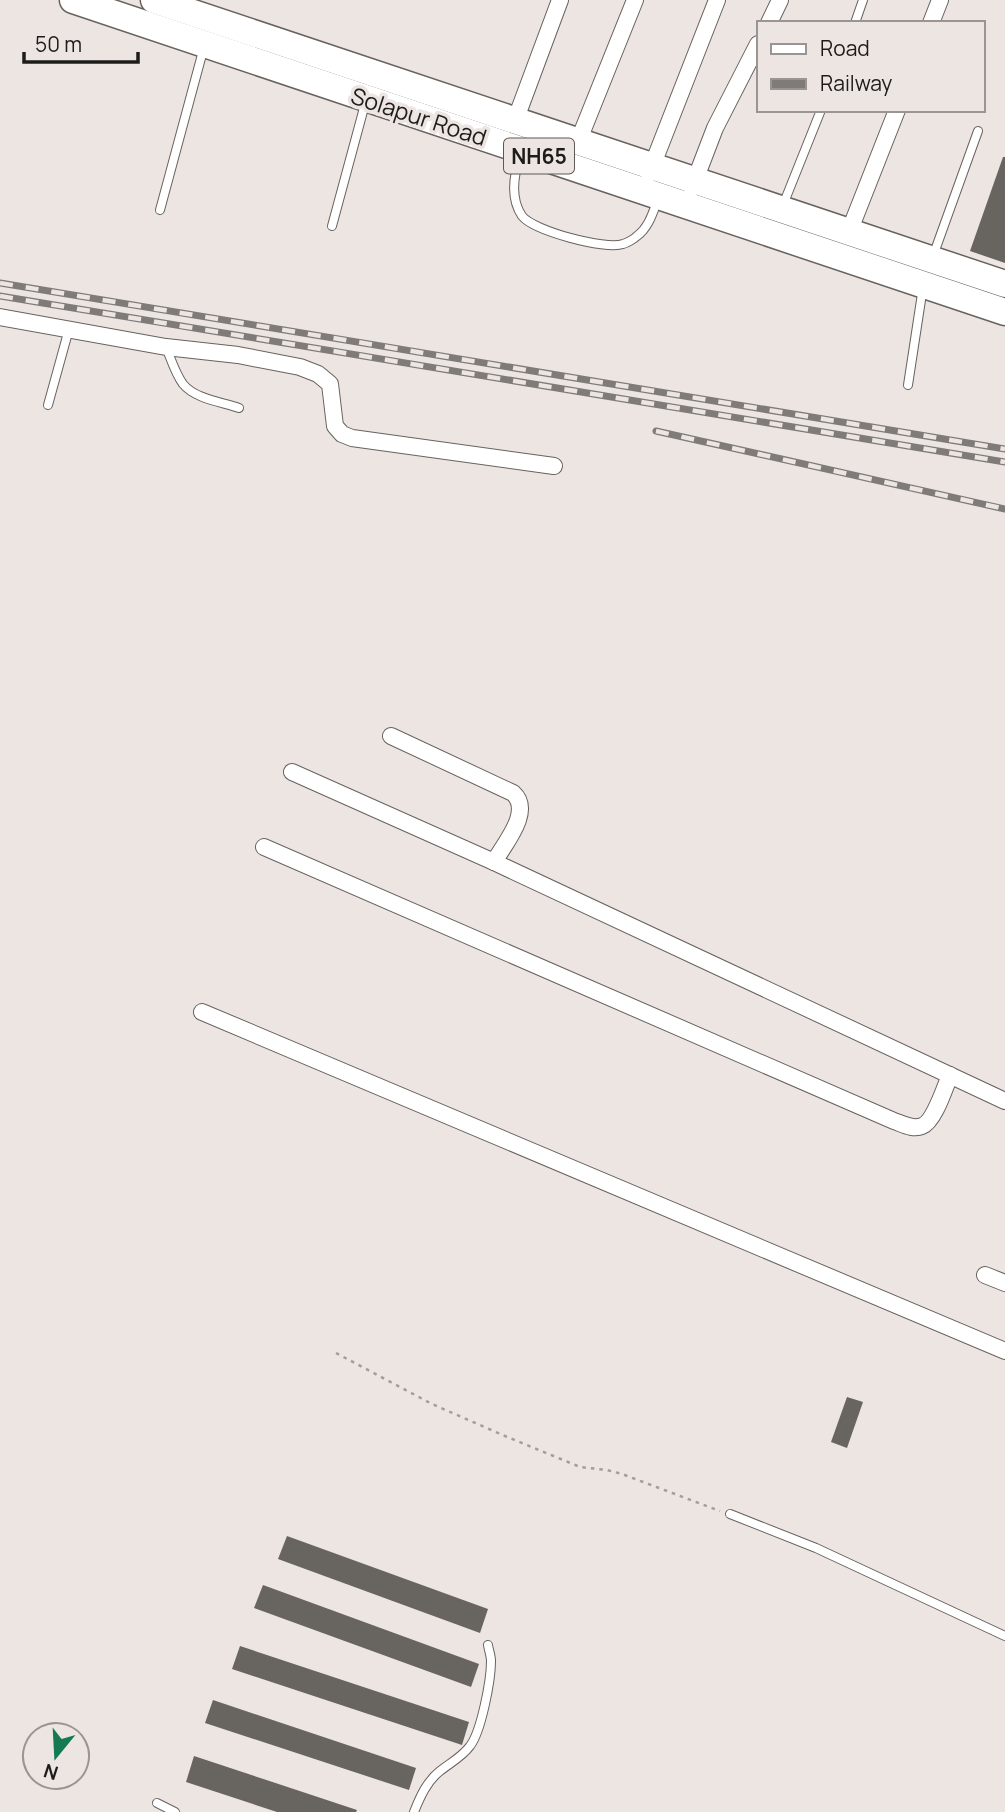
<svg xmlns="http://www.w3.org/2000/svg" width="1005" height="1812" font-family="Manrope,sans-serif">
<style>
.building{fill:#686460}
.lines{fill:none;stroke-linecap:round;stroke-linejoin:round}
.service-casing{stroke:#68625f;stroke-width:10}
.minor-casing{stroke:#68625f;stroke-width:18}
.trunk-casing{stroke:#68625f;stroke-width:29}
.path{stroke:#a39d9b;stroke-width:2.5;stroke-dasharray:3.5 5;stroke-linecap:butt}
.service{stroke:#fff;stroke-width:8}
.minor{stroke:#fff;stroke-width:16}
.trunk{stroke:#fff;stroke-width:26}
.rail-casing{stroke:#7f7b79;stroke-width:7}
.rail{stroke:#ece5e2;stroke-width:4.5;stroke-dasharray:13;stroke-linecap:butt}
.labels{text-anchor:middle;dominant-baseline:central;stroke-width:7;stroke-linejoin:round;paint-order:stroke}
.shield{fill:#ece5e2;stroke:#5c5857;stroke-width:2}
.shield-label{font-size:21px;font-weight:bold;fill:#1e1c1b}
.street-label{font-size:23px;fill:#1e1c1b;stroke:#ece5e2}
</style>
<rect width="100%" height="100%" fill="#ece5e2"/>
<g class="building">
<path d="M1003,157H1005V263L970,251Z"/>
<path d="M847,1397L863,1402L847,1448L831,1442Z"/>
<path d="M287,1536L488,1609L480,1633L278,1559Z"/>
<path d="M263,1585L479,1664L471,1687L254,1608Z"/>
<path d="M240,1646L469,1722L462,1745L232,1669Z"/>
<path d="M213,1700L416,1768L409,1790L205,1723Z"/>
<path d="M194,1756L357,1810L356,1812H277L186,1782Z"/>
</g>
<g class="lines">
<g class="service-casing">
<g id="service">
<path d="M855,23L863,0"/>
<path d="M521,153C514,173 509,197 522,216C534,231 605,250 623,244C627,243 634,239 637,236C649,227 653,212 658,199"/>
<path d="M783,205L821,110"/>
<path d="M160,210L204,47"/>
<path d="M332,226L365,104"/>
<path d="M933,256L978,131"/>
<path d="M166,347C171,359 175,373 183,384C195,399 222,402 239,408"/>
<path d="M908,385L923,287"/>
<path d="M48,405L69,329"/>
<path d="M730,1514L816,1548L1005,1636"/>
<path d="M157,1803L175,1812"/>
<path d="M414,1812C420,1797 427,1781 440,1771C450,1763 462,1757 470,1746C481,1732 491,1681 491,1661C491,1656 489,1651 488,1645"/>
</g>
</g>
<g class="minor-casing">
<g id="minor">
<path d="M769,23L780,0"/>
<path d="M931,23L940,0"/>
<path d="M515,121L560,0"/>
<path d="M578,142L635,0"/>
<path d="M649,174L717,0"/>
<path d="M692,188L715,128L758,44"/>
<path d="M849,232L897,110"/>
<path d="M0,317L166,347L238,355L300,367L318,374L330,384L335,426L342,434L352,438L554,466"/>
<path d="M391,736L513,793C533,811 505,843 494,862"/>
<path d="M292,772L494,862L1005,1101"/>
<path d="M264,847L894,1121C903,1124 913,1130 922,1126C934,1122 945,1087 950,1075"/>
<path d="M202,1012L1005,1351"/>
<path d="M985,1275L1005,1283"/>
</g>
</g>
<g class="trunk-casing">
<g id="trunk">
<path d="M73,0L1005,312"/>
<path d="M154,0L1005,284"/>
</g>
</g>
<path class="path" d="M336,1353L432,1404L505,1436L580,1467L607,1470L622,1474L720,1511"/>
<use href="#service" class="service"/>
<use href="#minor" class="minor"/>
<use href="#trunk" class="trunk"/>
<g class="rail-casing">
<g id="rail">
<path d="M0,283L1005,449"/>
<path d="M0,296L1005,462"/>
<path d="M656,431L1005,509"/>
</g>
</g>
<use href="#rail" class="rail"/>
</g>
<g class="labels">
<rect class="shield" x="504" y="138.5" width="70" height="35" rx="5"/>
<g class="shield-label">
<text x="539" y="156">NH65</text>
</g>
<g class="street-label">
<text transform="translate(419 116) rotate(18)">Solapur Road</text>
</g>
</g>
<rect x="757" y="21" width="228" height="91" fill="#ece5e2" stroke="#9a9592" stroke-width="2"/>
<rect x="771" y="44" width="35" height="10" fill="#ffffff" stroke="#9a9592" stroke-width="2"/>
<text x="820" y="56" font-size="21" fill="#1e1c1b">Road</text>
<rect x="771" y="79" width="35" height="10" fill="#7f7b79" stroke="#9a9592" stroke-width="2"/>
<text x="820" y="91" font-size="21" fill="#1e1c1b">Railway</text>
<g transform="translate(56 1756) rotate(198)"><circle r="33" fill="#ece5e2" stroke="#9a9592" stroke-width="2"/>
<path d="M0-5L12 26L0 18L-12 26Z" fill="#147a53"/>
<text y="-10" font-size="19" font-weight="bold" text-anchor="middle" fill="#1e1c1b">N</text>
</g>
<path d="M24 52v10h114v-10" fill="none" stroke="#1e1c1b" stroke-width="3.5"/>
<text x="35" y="52" font-size="21" fill="#1e1c1b" stroke="#ece5e2" stroke-width="5" paint-order="stroke">50 m</text>
</svg>
